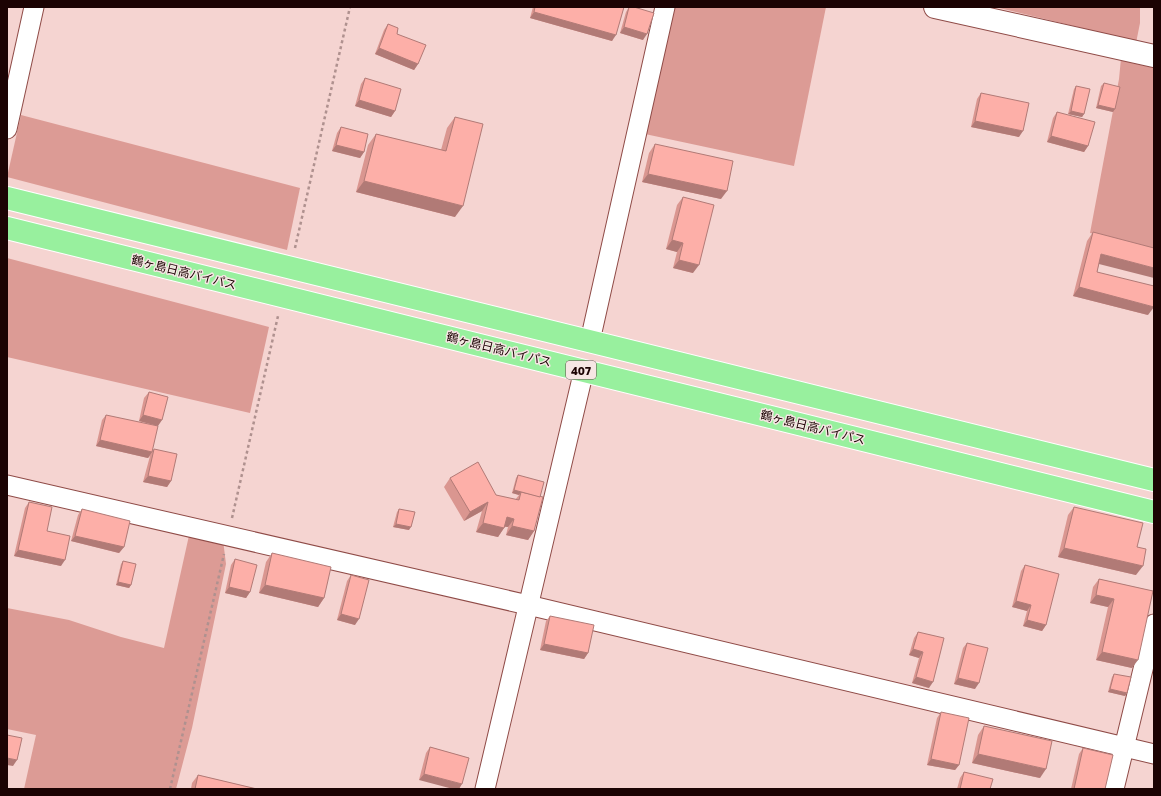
<svg xmlns="http://www.w3.org/2000/svg" width="1161" height="796" font-family="'Golos Text','Noto Sans JP',sans-serif">
<style>
.green{fill:#dc9b95}
.lines{fill:none;stroke-linecap:round;stroke-linejoin:round}
.minor-casing{stroke:#8f4b47;stroke-width:21}
.tertiary-casing{stroke:#8f4b47;stroke-width:24}
.trunk-casing{stroke:#fff;stroke-width:24}
.path{stroke:#af918f;stroke-width:2.5;stroke-dasharray:3 3;stroke-linecap:butt}
.minor{stroke:#fff;stroke-width:19}
.tertiary{stroke:#fff;stroke-width:22}
.trunk{stroke:#98f09e;stroke-width:22}
.wall{fill:#da9690}
.shaded-wall{fill:#b17a76}
.building{fill:#fdafa8;stroke:#b17a76}
.labels{text-anchor:middle;dominant-baseline:central;stroke-width:3;stroke-linejoin:round;paint-order:stroke}
.shield{fill:#f6e6e4;stroke:#5d4746;stroke-width:1}
.shield-label{font-size:11px;font-weight:bold;fill:#1b0303}
.street-label{font-size:12px;fill:#1b0303;stroke:#f6e6e4}
</style>
<rect width="100%" height="100%" fill="#f5d4d1"/>
<g class="green">
<path d="M674,7H826L794,166L645,134Z"/>
<path d="M995,7H1140V23L1132,63L1154,68V249L1090,233L1119,79L1123,38Z"/>
<path d="M21,115L300,188L287,250L7,177Z"/>
<path d="M7,258L269,327L250,413L7,357Z"/>
<path d="M190,531L223,540L226,564L192,728L176,789H24L36,735L7,729V608L69,620L121,637L164,648Z"/>
</g>
<g class="lines">
<g class="minor-casing">
<g id="minor">
<path d="M7,129L34,7"/>
<path d="M590,341L665,7"/>
<path d="M7,485L528,605L1154,754"/>
<path d="M485,789L584,370"/>
<path d="M1114,789L1154,624"/>
</g>
</g>
<g class="tertiary-casing">
<path id="tertiary" d="M935,7L1154,56"/>
</g>
<g class="trunk-casing">
<g id="trunk">
<path d="M7,198L1154,480"/>
<path d="M7,228L1154,512"/>
</g>
</g>
<g class="path">
<path d="M295,248L350,7"/>
<path d="M232,518L278,316"/>
<path d="M170,789L224,554"/>
</g>
<use href="#minor" class="minor"/>
<use href="#tertiary" class="tertiary"/>
<use href="#trunk" class="trunk"/>
</g>
<g class="wall">
<path d="M533,7H624L612,41L530,18Z"/>
<path d="M629,7H634L643,40L620,33L626,12Z"/>
<path d="M388,24L418,64L414,70L375,54L384,30Z"/>
<path d="M365,78L395,111L391,117L355,106L361,84Z"/>
<path d="M1104,83L1113,112L1096,108L1101,86Z"/>
<path d="M1076,86L1084,114L1082,117L1068,114L1074,89Z"/>
<path d="M981,93L1019,137L971,127L977,99Z"/>
<path d="M1057,112L1088,146L1084,152L1047,142L1053,118Z"/>
<path d="M455,117V217L356,192L368,145L376,134L441,150L447,128Z"/>
<path d="M341,127L364,152L360,158L332,151L337,133Z"/>
<path d="M655,144L721,199L642,182L649,153Z"/>
<path d="M683,197L693,273L673,268L677,252L666,249L677,205Z"/>
<path d="M1093,232L1099,264L1097,272L1148,315L1073,296L1087,241Z"/>
<path d="M149,392L158,426L139,421L144,398Z"/>
<path d="M106,415L153,451L154,449L171,481L167,487L143,482L150,456L148,458L96,446L102,420Z"/>
<path d="M518,475L540,497L534,531L528,540L506,535L508,527H505L504,528L498,537L476,532L482,511L464,521L444,487L450,478L496,495L515,500L519,495L512,493L516,478Z"/>
<path d="M29,502L47,531L61,566L14,556L25,508Z"/>
<path d="M1074,507L1137,547L1136,575L1058,557L1068,515Z"/>
<path d="M82,509L124,547L119,553L71,541L78,515Z"/>
<path d="M399,509L409,530L393,527L397,512Z"/>
<path d="M272,553L324,598L318,607L259,593L266,562Z"/>
<path d="M235,559L250,592L246,598L225,593L231,565Z"/>
<path d="M123,561L131,585L129,588L116,585L121,564Z"/>
<path d="M1025,565L1046,625L1042,631L1023,626L1027,611L1012,607L1021,571Z"/>
<path d="M351,575L355,625L337,620L347,581Z"/>
<path d="M1099,579L1153,591L1132,668L1096,660L1108,607L1090,603L1093,587Z"/>
<path d="M550,616L588,653L584,659L540,650L546,621Z"/>
<path d="M918,632L929,688L912,683L919,658L909,655L914,638Z"/>
<path d="M967,643L975,689L954,684L963,648Z"/>
<path d="M1114,674L1127,693L1125,696L1108,692L1112,677Z"/>
<path d="M941,712L959,765L955,770L927,765L937,718Z"/>
<path d="M984,726L1040,778L972,763L978,735Z"/>
<path d="M430,747L469,758L419,780L426,753Z"/>
<path d="M1083,748L1105,789H1071L1079,754Z"/>
<path d="M964,772L990,789H957L960,778Z"/>
<path d="M198,775L257,789H191L192,783Z"/>
</g>
<g class="shaded-wall">
<path d="M534,12L616,35L612,41L530,18Z"/>
<path d="M624,27L647,34L643,40L620,33Z"/>
<path d="M379,48L418,64L414,70L375,54Z"/>
<path d="M359,100L395,111L391,117L355,106Z"/>
<path d="M1098,105L1115,109L1113,112L1096,108Z"/>
<path d="M1071,111L1084,114L1082,117L1068,114Z"/>
<path d="M975,121L1023,131L1019,137L971,127Z"/>
<path d="M1051,136L1088,146L1084,152L1047,142Z"/>
<path d="M336,145L364,152L360,158L332,151Z"/>
<path d="M648,174L727,191L721,199L642,182Z"/>
<path d="M364,181L463,206L455,217L356,192Z"/>
<path d="M672,240L683,243L677,252L666,249Z"/>
<path d="M1101,254L1154,268V278L1095,263Z"/>
<path d="M679,260L699,265L693,273L673,268Z"/>
<path d="M1079,287L1154,307L1148,315L1073,296Z"/>
<path d="M143,415L162,420L158,426L139,421Z"/>
<path d="M100,440L152,452L148,458L96,446Z"/>
<path d="M148,476L171,481L167,487L143,482Z"/>
<path d="M514,490L540,497L521,492L519,495L512,493Z"/>
<path d="M488,502L482,511L464,521L470,512Z"/>
<path d="M507,517L514,519L508,527L501,526Z"/>
<path d="M483,523L504,528L498,537L476,532Z"/>
<path d="M396,524L411,527L409,530L393,527Z"/>
<path d="M512,526L534,531L528,540L506,535Z"/>
<path d="M75,536L124,547L119,553L71,541Z"/>
<path d="M1064,548L1143,566L1136,575L1058,557Z"/>
<path d="M18,550L65,560L61,566L14,556Z"/>
<path d="M118,582L131,585L129,588L116,585Z"/>
<path d="M265,585L324,598L318,607L259,593Z"/>
<path d="M229,587L250,592L246,598L225,593Z"/>
<path d="M1096,595L1114,599L1108,607L1090,603Z"/>
<path d="M1016,601L1031,605L1027,611L1012,607Z"/>
<path d="M341,614L359,619L355,625L337,620Z"/>
<path d="M1027,620L1046,625L1042,631L1023,626Z"/>
<path d="M544,644L588,653L584,659L540,650Z"/>
<path d="M913,649L923,652L919,658L909,655Z"/>
<path d="M1102,652L1138,660L1132,668L1096,660Z"/>
<path d="M916,677L933,682L929,688L912,683Z"/>
<path d="M958,678L979,683L975,689L954,684Z"/>
<path d="M1110,689L1127,693L1125,696L1108,692Z"/>
<path d="M978,754L1046,769L1040,778L972,763Z"/>
<path d="M7,758L17,760L13,766L7,765Z"/>
<path d="M931,759L959,765L955,770L927,765Z"/>
<path d="M424,774L462,784L459,789H453L419,780Z"/>
</g>
<g class="building">
<path d="M535,7H624L616,35L534,12Z"/>
<path d="M629,7H634L654,13L647,34L624,27Z"/>
<path d="M388,24L398,28L397,34L426,45L418,64L379,48Z"/>
<path d="M365,78L401,89L395,111L359,100Z"/>
<path d="M1104,83L1120,87L1115,109L1098,105Z"/>
<path d="M1076,86L1090,89L1084,114L1071,111Z"/>
<path d="M981,93L1029,103L1023,131L975,121Z"/>
<path d="M1057,112L1095,122L1088,146L1051,136Z"/>
<path d="M455,117L483,124L463,206L364,181L376,134L446,151Z"/>
<path d="M341,127L368,134L364,152L336,145Z"/>
<path d="M655,144L733,161L727,191L648,174Z"/>
<path d="M683,197L714,205L699,265L679,260L683,243L672,240Z"/>
<path d="M1093,232L1154,248V268L1101,254L1097,272L1154,286V307L1079,287Z"/>
<path d="M149,392L168,397L162,420L143,415Z"/>
<path d="M106,415L158,426L152,452L100,440Z"/>
<path d="M154,449L177,454L171,481L148,476Z"/>
<path d="M478,462L496,495L519,500L521,492L543,497L534,531L512,526L514,519L507,517L504,528L483,523L488,502L470,512L450,478Z"/>
<path d="M518,475L544,482L540,497L514,490Z"/>
<path d="M29,502L52,507L47,531L70,536L65,560L18,550Z"/>
<path d="M1074,507L1143,523L1137,547L1146,549L1143,566L1064,548Z"/>
<path d="M82,509L130,521L124,547L75,536Z"/>
<path d="M399,509L415,512L411,527L396,524Z"/>
<path d="M272,553L331,567L324,598L265,585Z"/>
<path d="M235,559L257,565L250,592L229,587Z"/>
<path d="M123,561L136,564L131,585L118,582Z"/>
<path d="M1025,565L1059,574L1046,625L1027,620L1031,605L1016,601Z"/>
<path d="M351,575L369,580L359,619L341,614Z"/>
<path d="M1099,579L1153,591L1138,660L1102,652L1114,599L1096,595Z"/>
<path d="M550,616L594,625L588,653L544,644Z"/>
<path d="M918,632L944,638L933,682L916,677L923,652L913,649Z"/>
<path d="M967,643L988,648L979,683L958,678Z"/>
<path d="M1114,674L1131,677L1127,693L1110,689Z"/>
<path d="M941,712L969,718L959,765L931,759Z"/>
<path d="M984,726L1052,741L1046,769L978,754Z"/>
<path d="M7,735L22,738L17,760L7,758Z"/>
<path d="M430,747L469,758L462,784L424,774Z"/>
<path d="M1083,748L1113,755L1105,789H1074Z"/>
<path d="M964,772L993,779L990,789H960Z"/>
<path d="M198,775L257,789H195Z"/>
</g>
<g class="labels">
<rect class="shield" x="566" y="361" width="30" height="18" rx="3"/>
<g class="shield-label">
<text x="581" y="370">407</text>
</g>
<g class="street-label">
<text transform="translate(184 272) rotate(14)">鶴ヶ島日高バイパス</text>
<text transform="translate(499 349) rotate(14)">鶴ヶ島日高バイパス</text>
<text transform="translate(813 427) rotate(14)">鶴ヶ島日高バイパス</text>
</g>
</g>
<rect width="1161" height="796" fill="none" stroke="#1b0303" stroke-width="16"/>
</svg>
